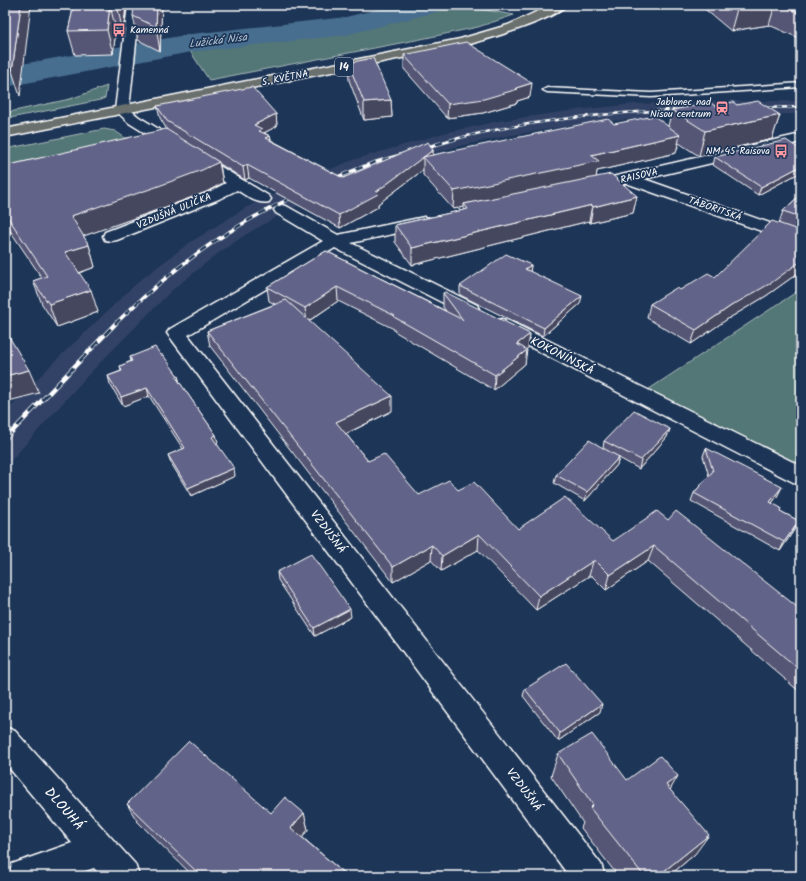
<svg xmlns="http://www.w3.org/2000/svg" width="806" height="881" font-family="Kalam,sans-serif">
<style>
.built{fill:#324366}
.green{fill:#537676;stroke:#a9baba}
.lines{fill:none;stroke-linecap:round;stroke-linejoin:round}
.river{fill:#476e8f;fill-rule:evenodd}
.lane-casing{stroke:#fff;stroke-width:3}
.street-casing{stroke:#fff;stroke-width:3}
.primary-casing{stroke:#fff;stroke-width:3}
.lane{fill:#1d3557;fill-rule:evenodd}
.street{fill:#1d3557;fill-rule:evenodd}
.primary{fill:#6b706d;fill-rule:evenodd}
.rail-far2-casing{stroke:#fff;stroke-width:2.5}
.rail-far1-casing{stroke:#fff;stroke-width:3.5}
.rail-casing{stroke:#fff;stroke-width:4.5}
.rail-far2{stroke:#1d3557;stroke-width:1.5;stroke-dasharray:5;stroke-linecap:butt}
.rail-far1{stroke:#1d3557;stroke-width:2.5;stroke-dasharray:7;stroke-linecap:butt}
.rail{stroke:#1d3557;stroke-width:3;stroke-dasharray:9;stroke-linecap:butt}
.wall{fill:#545675;stroke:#fff}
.shaded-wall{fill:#45465f;stroke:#fff}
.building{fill:#626488;stroke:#fff}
.labels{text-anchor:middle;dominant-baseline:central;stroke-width:3.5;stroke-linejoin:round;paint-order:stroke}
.far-poi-label{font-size:10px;fill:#fff;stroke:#1d3557;text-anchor:end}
.far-street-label{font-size:10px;fill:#fff;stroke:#1d3557}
.far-water-label{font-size:11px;font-style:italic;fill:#b5c5d2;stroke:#1d3557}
.shield{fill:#1d3557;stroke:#bbc2cd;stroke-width:1}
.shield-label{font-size:11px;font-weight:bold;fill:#fff}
.street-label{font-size:12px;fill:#fff;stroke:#1d3557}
.near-street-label{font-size:14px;fill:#fff;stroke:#1d3557}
</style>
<rect width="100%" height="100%" fill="#1d3557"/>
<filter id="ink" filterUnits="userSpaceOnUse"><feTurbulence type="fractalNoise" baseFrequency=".025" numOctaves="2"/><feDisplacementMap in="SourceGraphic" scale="8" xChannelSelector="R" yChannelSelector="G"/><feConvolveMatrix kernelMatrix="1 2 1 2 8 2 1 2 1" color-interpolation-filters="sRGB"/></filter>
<g filter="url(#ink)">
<path class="built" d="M718,101H801V114L727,115L644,118L588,123L512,135L459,146L415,158L325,193L285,212L245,235L217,254L171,291L89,374L5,467V413L52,364L139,281L189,243L247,207L304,180L353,160L444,133L499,121L576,110L635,104Z"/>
<g class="green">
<path d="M446,5H458L514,15L478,27L421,39L209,80L188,48L343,31Z"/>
<path d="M107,86L105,98L100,100L5,119V113L70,99Z"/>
<path d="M104,129L115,131L150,155L5,189V149Z"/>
<path d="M801,289V476L640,395Z"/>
</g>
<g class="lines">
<path class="river" d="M394,5H445L440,11L346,35L191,52L5,87V67L191,34L346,17Z"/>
<g class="lane-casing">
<path id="lane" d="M801,83V87L651,97L547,92L543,90L547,88L651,93Z"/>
</g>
<g class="street-casing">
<g id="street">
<path d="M128,5H140L129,109L139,117L269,196L271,199L269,202C257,205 247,196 237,190L219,199L117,240L111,241L105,240L103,236L105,232L207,193L226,183L129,123L115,110Z"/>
<path d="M801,134V142L644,179L801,234V245L626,183L590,192L584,190L582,187L584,184L590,182Z"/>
<path d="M282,205L288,207L338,235L424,217L430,218L432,222L430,226L351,243L477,305L479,309L477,313L470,315L463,313L335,248L188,335L601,864L605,876H569L167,333L170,329L323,241L276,213L274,210L276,207Z"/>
<path d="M502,319L509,321L801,466V485L793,482L495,329L492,325L495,321Z"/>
<path d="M5,727L15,731L135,864L139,876H101L94,868L71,876H8L12,864L72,843L5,763Z"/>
</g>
</g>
<g class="primary-casing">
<path id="primary" d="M551,5H566C555,20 482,41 462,46L5,137V129L460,39L508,25Z"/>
</g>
<use href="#lane" class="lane"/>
<use href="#street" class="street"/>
<use href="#primary" class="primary"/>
<g class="rail-far2-casing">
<g id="rail-far2">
<path d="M757,108L801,107"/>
<path d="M451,140C528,120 608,113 687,109"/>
</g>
</g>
<g class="rail-far1-casing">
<g id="rail-far1">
<path d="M330,180L373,163L455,139"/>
<path d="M115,324C172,268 225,229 297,195"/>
</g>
</g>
<g class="rail-casing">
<path id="rail" d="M5,439L116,323"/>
</g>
<use href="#rail-far2" class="rail-far2"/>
<use href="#rail-far1" class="rail-far1"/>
<use href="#rail" class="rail"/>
</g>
<g class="wall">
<path d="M74,5H126L123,33L116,30L113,54L75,55L68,31Z"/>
<path d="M162,5L160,51L138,40L133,16Z"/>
<path d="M700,5H801V39L769,25L731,31Z"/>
<path d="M404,55L530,97L517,101V103L483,113L447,118L404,69Z"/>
<path d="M348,63L391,100L392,117L364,120L349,80Z"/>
<path d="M737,105L780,115L772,139L699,156L679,143L676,153L597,171L596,177L637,196L633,213L590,223L589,221L412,265L395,242V225L464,210V207L453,209L423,175V170L378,204V207L340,228L249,178L245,180L220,164L223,183L206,192L160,209L83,236L89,245L95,267L79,273L98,312L57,327L42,304L33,281L42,278L11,232L5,233V166L167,130L160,118L157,106L276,114L277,126L264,133L270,136L271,140L343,178L433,150V155L614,124L668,126L672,110L715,106Z"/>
<path d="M801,150V172L758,195L713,165L715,157Z"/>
<path d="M801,194V271L766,296L726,320L691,344L647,318L650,304L680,290L715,277L779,223L783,211Z"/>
<path d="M326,251L446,311L443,307V293L530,334L528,348L526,350L525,364L494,390L394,331V329L338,301L309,321L392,411L346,434L368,461L419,495L458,490L518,529L613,541L668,520L801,610V693L648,561L606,590L592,576H589L536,610L478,550L441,571L431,560L393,582L210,346L207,331L275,304L269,301L267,287Z"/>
<path d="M531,265L530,272L580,304L543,336L460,295V286Z"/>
<path d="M161,355L178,376L180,383L216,435L218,443L217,444L235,476L191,496L171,463L168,455L183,449L149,396L123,406L110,384L108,376L121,371L120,366L131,361L130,357Z"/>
<path d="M670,429L667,437L639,469L619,458L617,465L585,501L554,483L556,475L603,448L604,441Z"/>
<path d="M706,448L778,495L772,503L780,511L799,521L794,530L780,551L691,501L694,493L709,476L703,456Z"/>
<path d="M277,572L351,617L315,636L278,580Z"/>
<path d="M525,689L600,712L558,741L523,696Z"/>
<path d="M558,754L627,780L670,790L695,854L669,876H618L581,828L583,823L551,776Z"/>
<path d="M127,804L271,813H304L308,830L302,837L347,876H193L137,821Z"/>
</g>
<g class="shaded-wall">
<path d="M21,5H31L20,96L12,71Z"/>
<path d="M118,5H126L123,33L118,9Z"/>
<path d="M157,5H162L160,51L156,27Z"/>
<path d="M762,5H775L769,25L731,31L737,9Z"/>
<path d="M110,6L116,30L113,54L107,30Z"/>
<path d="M532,83L530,97L517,101V103L483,113L447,118L448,104L516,88Z"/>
<path d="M391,100L392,117L364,120V102Z"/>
<path d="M276,114L277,126L262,134L254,125Z"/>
<path d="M780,115L772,139L699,156L705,131Z"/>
<path d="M680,135L676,153L597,171L596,179L464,204V207L453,209L454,191L591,155Z"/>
<path d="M270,136L272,148L266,138Z"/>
<path d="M433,150L432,162L423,157Z"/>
<path d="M423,157V170L378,204V207L340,228L339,215L376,192Z"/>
<path d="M219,162L223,183L206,192L160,209L78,238L71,216Z"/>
<path d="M247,165L249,178L245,180L243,167Z"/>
<path d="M801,166V172L758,195L761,187Z"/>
<path d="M637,196L633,213L590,223L593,207Z"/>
<path d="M592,205L589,221L412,265V248Z"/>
<path d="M5,215L11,232L5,233Z"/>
<path d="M89,245L95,267L73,275L65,252Z"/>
<path d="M801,261V271L766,296L726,320L691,344L696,330L731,306Z"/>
<path d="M531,265L530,273L525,269Z"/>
<path d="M337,287L338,301L307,322L305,308Z"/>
<path d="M91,290L98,312L57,327L49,304Z"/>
<path d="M582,296L580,304L543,336L544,328Z"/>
<path d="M530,334L528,348L515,359L517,344Z"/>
<path d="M527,350L525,364L494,390L495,375Z"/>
<path d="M29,370L39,393L5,402V376Z"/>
<path d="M178,376L180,385L176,377Z"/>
<path d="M147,388L149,396L123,406L121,397Z"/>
<path d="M392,396V411L337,438L336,422Z"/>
<path d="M670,429L667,437L639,469L641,460Z"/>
<path d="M216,435L218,443L214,445L212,437Z"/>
<path d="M619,457L617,465L585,501L587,492Z"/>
<path d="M234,468L235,476L191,496L188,488Z"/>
<path d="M782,487L778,495L766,511L770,502Z"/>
<path d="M799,521L794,530L780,551L784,542Z"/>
<path d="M479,534L478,550L441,571L442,556Z"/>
<path d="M432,545L431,560L393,582V567Z"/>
<path d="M654,546L648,561L606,590L610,575Z"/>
<path d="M593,561L589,576L536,610L539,596Z"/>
<path d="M350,609L351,617L315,636L314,628Z"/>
<path d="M602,704L600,712L558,741L560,733Z"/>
<path d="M678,776L666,797V785Z"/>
<path d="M304,813L308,830L295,845L291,828Z"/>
<path d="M709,835L695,854L669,876H658Z"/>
</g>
<g class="building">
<path d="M5,5H21L12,71L5,48Z"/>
<path d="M74,5H118V9L110,6L107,30L68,31Z"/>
<path d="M134,5H157L156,27L133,16Z"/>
<path d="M732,5H762L737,9Z"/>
<path d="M781,5H801V14Z"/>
<path d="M466,42L532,83L516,88L518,89L484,99L448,104L404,55Z"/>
<path d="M373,58L391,100L364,102L348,63Z"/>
<path d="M252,87L276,114L254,125L262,129L259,131L270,136L266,138L343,178L428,142L433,150L376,192L378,194L339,215L247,165L243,167L167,121L157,106Z"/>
<path d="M758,101L780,115L705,131L672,110L711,103L715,106L733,102L737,105Z"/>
<path d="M654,116L680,135L591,155L599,161L454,191L423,157L608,119L614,124Z"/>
<path d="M166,129L219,162L202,170L156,187L71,216L89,245L65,252L91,290L49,304L33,281L47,276L5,213V166Z"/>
<path d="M786,140L801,150V166L761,187L715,157Z"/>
<path d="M611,174L637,196L593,207L592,205L412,248L395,225L468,209L464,204Z"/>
<path d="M801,194V217L783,211Z"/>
<path d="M772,221L801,231V261L771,283L731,306L696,330L650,304L676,288L680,290L708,273L715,277Z"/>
<path d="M326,251L463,320L443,293L445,292L530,334L517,344L527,350L495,375L394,317L395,316L337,287L305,308L267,287Z"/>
<path d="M506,254L531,265L525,269L582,296L544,328L460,286Z"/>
<path d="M286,300L392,396L336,422L368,461L384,454L419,495L449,480L458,490L474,482L518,529L565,497L613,541L657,511L668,520L676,511L801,610V671L654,546L610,575L596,561H593L539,596L479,534L442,556L432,545L393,567L207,331Z"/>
<path d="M5,330L29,370L5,376Z"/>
<path d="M155,347L161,355H163L178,376L176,377L216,435L212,437L234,468L188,488L168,455L185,448L147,388L121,397L108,376L122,371L120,366L132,361L130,357Z"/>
<path d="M634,410L670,429L641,460L604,441Z"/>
<path d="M589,440L619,457L587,492L556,475Z"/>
<path d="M706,448L782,487L770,502L781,508L780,511L799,521L784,542L694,493L713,471Z"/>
<path d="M311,554L350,609L314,628L277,572Z"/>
<path d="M566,663L602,704L560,733L525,689Z"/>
<path d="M592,734L627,780L660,756L678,776L666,785L709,835L658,876H644L590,808L593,805L558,754Z"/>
<path d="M189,741L271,813L285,797L304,813L291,828L347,876H201L127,804Z"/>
</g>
</g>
<defs>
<g id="bus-bare" transform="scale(1.08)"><path d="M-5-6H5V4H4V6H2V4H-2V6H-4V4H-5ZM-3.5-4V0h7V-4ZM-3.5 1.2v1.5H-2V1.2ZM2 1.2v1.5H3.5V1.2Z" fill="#ff9aa2" stroke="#1d3557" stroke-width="2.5" paint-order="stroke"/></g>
<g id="station-bare" transform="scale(1.08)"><path d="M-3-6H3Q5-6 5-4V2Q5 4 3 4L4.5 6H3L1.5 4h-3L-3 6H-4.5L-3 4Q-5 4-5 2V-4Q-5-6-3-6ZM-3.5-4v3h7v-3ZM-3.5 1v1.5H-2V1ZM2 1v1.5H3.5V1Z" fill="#ff9aa2" stroke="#1d3557" stroke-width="2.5" paint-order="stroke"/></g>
</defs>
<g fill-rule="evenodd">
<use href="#bus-bare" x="119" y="30"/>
<use href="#station-bare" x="722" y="108"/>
<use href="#bus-bare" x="781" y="151"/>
</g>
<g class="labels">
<g class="far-poi-label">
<text x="130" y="30" text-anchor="start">Kamenná</text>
<text x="711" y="102">Jablonec nad<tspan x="711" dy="12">Nisou centrum</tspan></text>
<text x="770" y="151">NM 45 Raisova</text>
</g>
<g class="far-street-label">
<text transform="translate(285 78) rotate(-11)">5. KVĚTNA</text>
<text transform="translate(639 176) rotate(-13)">RAISOVA</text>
<text transform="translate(715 209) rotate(19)">TÁBORITSKÁ</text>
<text transform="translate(174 211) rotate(-22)">VZDUŠNÁ ULIČKA</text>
</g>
<g class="far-water-label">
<text transform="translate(218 41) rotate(-7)">Lužická Nisa</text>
</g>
<rect class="shield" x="335" y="58" width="18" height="18" rx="3"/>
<g class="shield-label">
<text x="344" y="67">14</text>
</g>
<g class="street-label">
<text transform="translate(562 356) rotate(27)">KOKONÍNSKÁ</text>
<text transform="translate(328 532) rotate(53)">VZDUŠNÁ</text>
<text transform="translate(524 790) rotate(53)">VZDUŠNÁ</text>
</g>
<g class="near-street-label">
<text transform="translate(64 809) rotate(49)">DLOUHÁ</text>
</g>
</g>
<rect width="806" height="881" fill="none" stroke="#1d3557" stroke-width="20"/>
<rect x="10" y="10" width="786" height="861" fill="none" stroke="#fff" stroke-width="1.5" filter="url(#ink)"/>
</svg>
